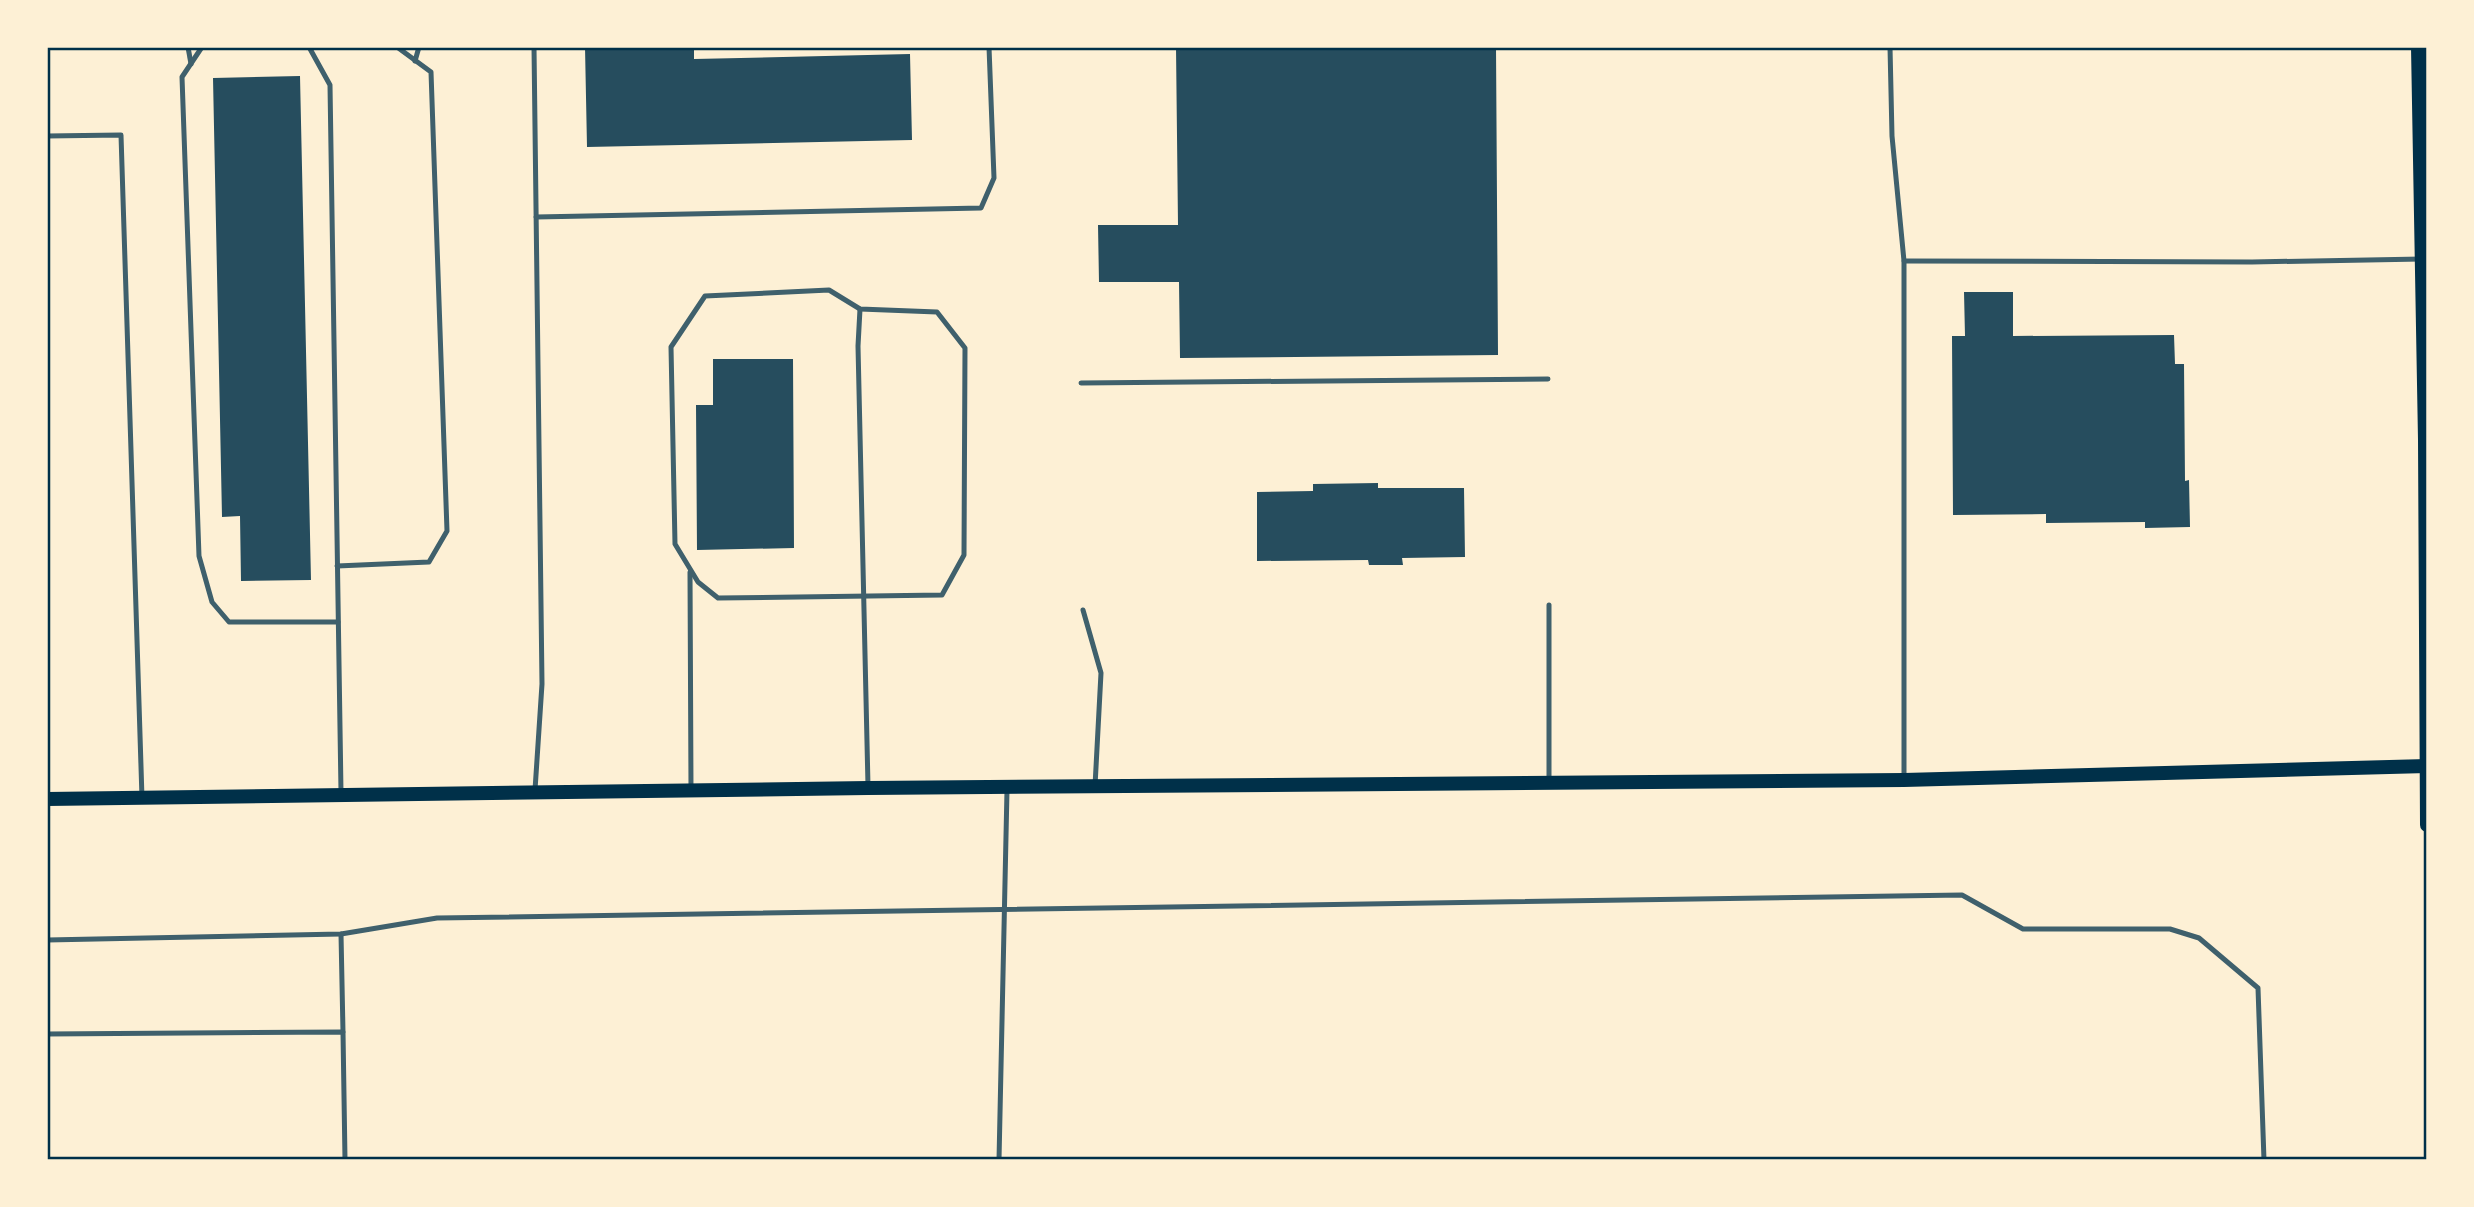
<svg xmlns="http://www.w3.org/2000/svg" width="2474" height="1207" font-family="'Roboto Condensed',sans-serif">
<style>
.building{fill:#264d5e}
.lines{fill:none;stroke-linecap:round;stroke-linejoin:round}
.service{stroke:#3f606c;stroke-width:5}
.secondary{stroke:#003049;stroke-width:14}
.neatline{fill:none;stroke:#003049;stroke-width:2.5}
</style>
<rect width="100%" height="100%" fill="#fdf0d5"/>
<g class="building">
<path d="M585,47H694V59L910,54L912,140L587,147Z"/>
<path d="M1176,47H1496L1498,355L1180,358L1179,282H1099L1098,225H1178Z"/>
<path d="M300,76L311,580L241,581L240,516L222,517L213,78Z"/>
<path d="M1964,292H2013V336L2174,335L2175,364H2184L2185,481L2189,480L2190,527L2145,528V522L2046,523V514L1953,515L1952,336H1965Z"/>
<path d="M713,359H793L794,548L697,550L696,405H713Z"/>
<path d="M1378,483V488H1464L1465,557L1402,558L1403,565H1369L1368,560L1257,561V492L1313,491V484Z"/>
</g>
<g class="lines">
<g class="service">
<path d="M188,47L191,64"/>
<path d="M202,47L182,77L199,556L212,602L229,622H338"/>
<path d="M309,47L330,85L341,792"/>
<path d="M534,47L542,684L535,790"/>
<path d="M1890,47L1892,136L1904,261V780"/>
<path d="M415,61L419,47"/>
<path d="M47,136L121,135L142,798"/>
<path d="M536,217L981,208L994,178L989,47"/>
<path d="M1904,261L2252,262L2422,259"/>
<path d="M829,290L860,309L937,312L965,348L964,555L942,595L718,598L698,582L675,544L671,347L705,296Z"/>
<path d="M860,309L858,346L868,786"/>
<path d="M1081,383L1548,379"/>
<path d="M337,566L429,562L447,531L431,72L397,47"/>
<path d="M690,572L691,790"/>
<path d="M1549,605V780"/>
<path d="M1083,610L1101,673L1095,786"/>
<path d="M341,934L343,1032"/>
<path d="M47,940L341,934L437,918L1962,895L2023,929H2170L2199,938L2258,988L2264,1160"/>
<path d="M47,1034L343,1032L345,1160"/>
<path d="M999,1160L1007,790"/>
</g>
<g class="secondary">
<path d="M2418,47L2425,440L2427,825"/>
<path d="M47,799L868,788L1904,780L2427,766"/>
</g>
</g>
<rect width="2474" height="1207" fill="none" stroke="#fdf0d5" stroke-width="98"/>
<rect x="49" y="49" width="2376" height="1109" class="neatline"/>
</svg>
